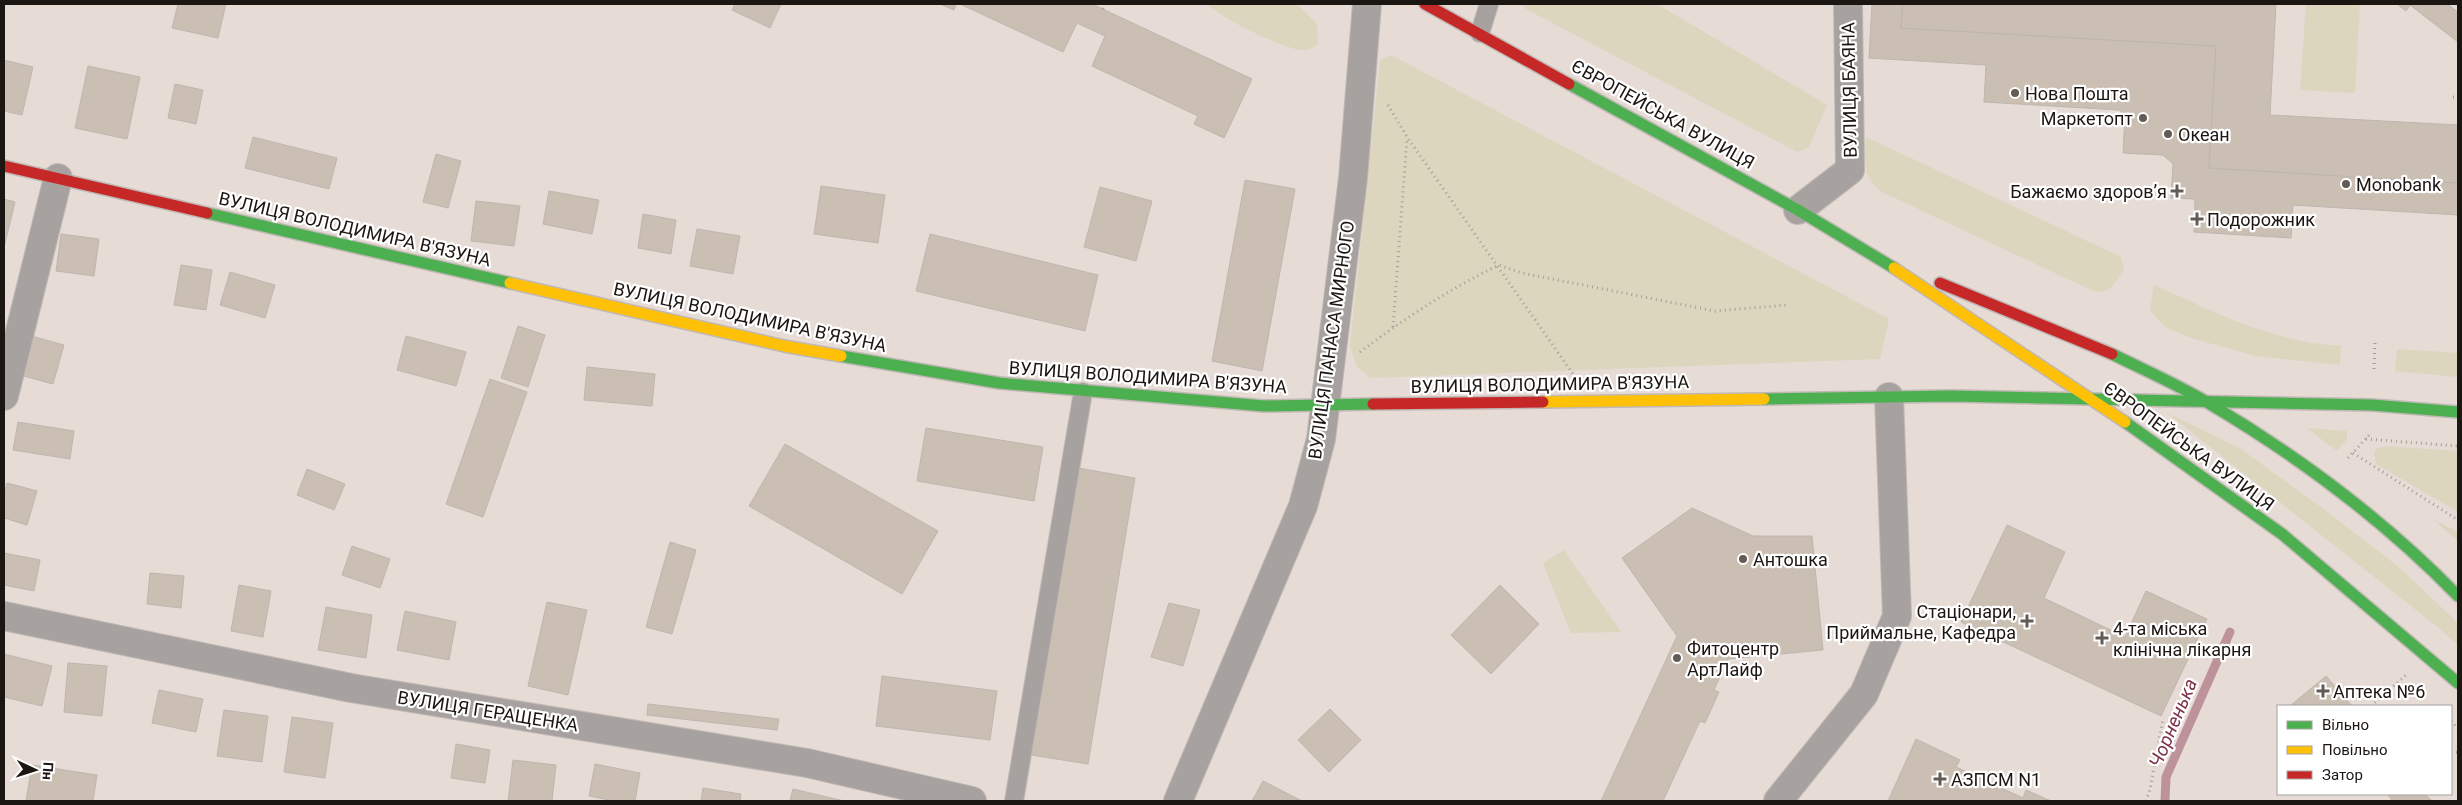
<svg xmlns="http://www.w3.org/2000/svg" width="2462" height="805" font-family="Roboto,sans-serif">
<style>
.green{fill:#dcd6bf}
.lines{fill:none;stroke-linecap:round;stroke-linejoin:round}
.stream{stroke:#be929a;stroke-width:9}
.building{fill:#cabfb2;stroke:#bdb6b0}
.lane-casing{stroke:#c0b8b4;stroke-width:20}
.street-casing{stroke:#c0b8b4;stroke-width:30}
.fast-casing{stroke:#c0b8b4;stroke-width:14}
.slow-casing{stroke:#c0b8b4;stroke-width:14}
.jam-casing{stroke:#c0b8b4;stroke-width:14}
.path{stroke:#a29d9a;stroke-width:3;stroke-dasharray:1 4;stroke-linecap:butt}
.lane{stroke:#a7a2a0;stroke-width:18}
.street{stroke:#a7a2a0;stroke-width:28}
.fast{stroke:#4caf50;stroke-width:11}
.slow{stroke:#ffc107;stroke-width:11}
.jam{stroke:#c62828;stroke-width:11}
.poi-dot{fill:#635b56;stroke:#fff;stroke-width:2}
.labels{text-anchor:middle;dominant-baseline:central;stroke-width:4.5;stroke-linejoin:round;paint-order:stroke}
.street-label{font-size:18px;fill:#1c1612;stroke:#fff}
.poi-label{font-size:18px;fill:#1c1612;stroke:#fff;text-anchor:start}
.water-label{font-size:19px;font-style:italic;fill:#7d3249;stroke:#fff}
</style>
<rect width="100%" height="100%" fill="#e6dbd5"/>
<g class="green">
<path d="M1207,4H1297L1317,24L1318,43C1314,47 1311,50 1305,50C1288,52 1219,17 1207,4Z"/>
<path d="M1522,4H1657L1827,105L1809,147L1797,152L1526,9Z"/>
<path d="M2306,4H2360L2355,93L2300,90Z"/>
<path d="M1391,55L1889,319L1880,359L1370,378L1356,365L1350,346L1380,60Z"/>
<path d="M1866,137L2121,257L2124,269L2112,287L2103,292L2091,290L1882,192C1861,175 1865,163 1866,137Z"/>
<path d="M2154,285C2217,313 2271,342 2341,346L2340,365L2255,356L2191,338L2165,327L2150,310Z"/>
<path d="M2397,349L2458,353V377L2395,371Z"/>
<path d="M2166,412L2241,449L2325,510L2400,568L2458,623V645L2440,629Z"/>
<path d="M2307,428L2347,431V439L2337,451Z"/>
<path d="M2385,446L2458,451V512L2376,464L2374,452L2378,448Z"/>
<path d="M2434,520L2458,532V541Z"/>
<path d="M1564,550L1621,632L1571,633L1543,563Z"/>
</g>
<g class="lines">
<path class="stream" d="M2165,801L2166,777L2230,632"/>
</g>
<g class="building">
<path d="M178,4H226L218,38L172,28Z"/>
<path d="M735,4H781L770,28L732,10Z"/>
<path d="M940,4H956L954,10Z"/>
<path d="M960,4H1092L1252,79L1224,138L1194,124L1198,116L1092,66L1105,36L1077,23L1063,52Z"/>
<path d="M1872,4H1903L1901,28L2216,46L2209,168L2458,183V215L2293,205L2291,238L2194,232L2195,199L2171,198L2173,164L2163,155L2123,153L2125,116L2119,110L1984,102L1986,65L1869,58Z"/>
<path d="M1903,4H2276L2270,115L2458,125V183L2209,168L2216,46L1901,28Z"/>
<path d="M2397,4H2447L2458,12V42L2410,5L2406,11Z"/>
<path d="M4,60L33,67L22,115L4,111Z"/>
<path d="M88,66L140,77L127,139L75,128Z"/>
<path d="M175,84L203,90L196,124L168,118Z"/>
<path d="M253,137L337,158L329,189L245,168Z"/>
<path d="M436,154L461,161L448,208L423,202Z"/>
<path d="M1245,180L1295,189L1262,371L1212,361Z"/>
<path d="M821,186L885,195L878,243L814,234Z"/>
<path d="M1100,187L1152,201L1136,261L1084,247Z"/>
<path d="M549,191L599,200L592,234L543,224Z"/>
<path d="M4,199L15,202L4,247Z"/>
<path d="M476,201L520,206L514,246L471,241Z"/>
<path d="M643,214L676,220L671,254L638,248Z"/>
<path d="M697,229L740,236L733,274L690,266Z"/>
<path d="M61,234L99,239L94,276L56,271Z"/>
<path d="M930,234L1098,275L1085,331L916,291Z"/>
<path d="M181,265L212,270L206,310L174,305Z"/>
<path d="M230,272L275,285L265,318L220,305Z"/>
<path d="M518,326L545,335L528,387L501,378Z"/>
<path d="M31,336L64,345L53,384L20,375Z"/>
<path d="M406,336L466,352L456,386L397,370Z"/>
<path d="M587,367L655,374L652,406L584,400Z"/>
<path d="M490,379L527,392L483,517L446,504Z"/>
<path d="M18,422L74,431L70,459L13,450Z"/>
<path d="M926,428L1043,447L1034,501L917,481Z"/>
<path d="M785,444L938,531L902,594L749,506Z"/>
<path d="M1078,468L1135,478L1088,764L1031,755Z"/>
<path d="M307,469L345,484L334,510L297,495Z"/>
<path d="M7,483L37,491L27,525L4,518V495Z"/>
<path d="M1692,508L1753,536H1812L1823,650L1728,659L1714,690L1719,692L1705,723L1700,721L1663,801H1601L1677,636L1622,558Z"/>
<path d="M2007,525L2065,552L2044,598L2125,637L2146,591L2207,619L2161,716L1961,622Z"/>
<path d="M670,542L696,550L672,634L646,627Z"/>
<path d="M352,546L390,559L380,588L342,575Z"/>
<path d="M4,553L40,560L34,591L4,585Z"/>
<path d="M150,573L184,576L181,608L147,604Z"/>
<path d="M239,585L271,591L263,637L231,631Z"/>
<path d="M1500,585L1539,624L1491,674L1451,635Z"/>
<path d="M547,602L587,610L568,695L528,686Z"/>
<path d="M1169,603L1200,610L1183,666L1151,657Z"/>
<path d="M326,607L372,615L366,658L318,650Z"/>
<path d="M405,611L456,622L449,660L397,650Z"/>
<path d="M4,654L52,666L42,706L4,697Z"/>
<path d="M68,663L107,666L102,716L64,712Z"/>
<path d="M882,676L997,691L990,740L876,726Z"/>
<path d="M2326,676L2352,706H2290Z"/>
<path d="M159,690L203,699L196,732L152,723Z"/>
<path d="M648,704L779,719L777,730L647,715Z"/>
<path d="M1330,709L1361,740L1329,772L1298,740Z"/>
<path d="M224,710L268,716L262,762L217,756Z"/>
<path d="M292,717L333,723L325,778L284,772Z"/>
<path d="M1916,739L1960,760L1956,767L2023,798L2026,790L2051,801H1888Z"/>
<path d="M456,744L490,750L485,783L451,778Z"/>
<path d="M513,760L556,765L552,801H508Z"/>
<path d="M595,764L640,773L635,801H614L589,796Z"/>
<path d="M32,765L97,775L93,801H26Z"/>
<path d="M1263,781L1302,801H1252Z"/>
<path d="M703,788L741,794L740,801H701Z"/>
<path d="M793,789L844,801H790Z"/>
<path d="M2387,794H2425L2432,801H2393Z"/>
</g>
<g class="lines">
<g class="lane-casing">
<g id="lane">
<path d="M1480,33L1489,4"/>
<path d="M1014,801L1083,392"/>
</g>
</g>
<g class="street-casing">
<g id="street">
<path d="M1798,210L1850,170L1848,4"/>
<path d="M4,396L58,178"/>
<path d="M4,616L351,688L807,763L972,801"/>
<path d="M1178,801L1303,506L1321,439L1353,178L1367,4"/>
<path d="M1778,801L1864,694L1897,616L1889,397"/>
</g>
</g>
<g class="fast-casing">
<g id="fast">
<path d="M1569,84L1798,210L1894,268"/>
<path d="M207,213L510,283"/>
<path d="M2112,354C2144,370 2179,385 2210,404C2301,458 2384,520 2458,596"/>
<path d="M841,356L999,383L1264,406L1373,404"/>
<path d="M1764,399L1950,396L2372,405L2458,412"/>
<path d="M2125,422L2282,534L2458,683"/>
</g>
</g>
<g class="slow-casing">
<g id="slow">
<path d="M1894,268L2125,422"/>
<path d="M510,283L784,346L841,356"/>
<path d="M1543,402L1764,399"/>
</g>
</g>
<g class="jam-casing">
<g id="jam">
<path d="M1425,4L1569,84"/>
<path d="M4,166L207,213"/>
<path d="M1940,283L2112,354"/>
<path d="M1373,404L1543,402"/>
</g>
</g>
<g class="path">
<path d="M1103,9L1106,4"/>
<path d="M2453,97H2458"/>
<path d="M1388,105L1407,137L1573,374"/>
<path d="M1393,327L1407,138"/>
<path d="M1360,352C1404,319 1449,289 1499,265L1522,273L1715,311L1787,305"/>
<path d="M2374,369L2375,343"/>
<path d="M2366,439L2458,446"/>
<path d="M2353,453L2458,520"/>
<path d="M2348,458L2371,433"/>
<path d="M2371,706L2406,675"/>
<path d="M2451,721L2458,729"/>
<path d="M2451,753L2458,752"/>
<path d="M2146,801L2150,789L2163,719"/>
</g>
<use href="#lane" class="lane"/>
<use href="#street" class="street"/>
<use href="#fast" class="fast"/>
<use href="#slow" class="slow"/>
<use href="#jam" class="jam"/>
</g>
<g class="poi-dot">
<circle cx="2015" cy="93" r="5"/>
<circle cx="2143" cy="118" r="5"/>
<circle cx="2168" cy="134" r="5"/>
<circle cx="2346" cy="184" r="5"/>
<path d="M2174.5 183.5h5v5h5v5h-5v5h-5v-5h-5v-5h5z"/>
<path d="M2194.5 211.5h5v5h5v5h-5v5h-5v-5h-5v-5h5z"/>
<circle cx="1743" cy="559" r="5"/>
<path d="M2024.5 613.5h5v5h5v5h-5v5h-5v-5h-5v-5h5z"/>
<path d="M2099.5 630.5h5v5h5v5h-5v5h-5v-5h-5v-5h5z"/>
<circle cx="1677" cy="658" r="5"/>
<path d="M2320.5 683.5h5v5h5v5h-5v5h-5v-5h-5v-5h5z"/>
<path d="M1937.5 771.5h5v5h5v5h-5v5h-5v-5h-5v-5h5z"/>
</g>
<g class="labels">
<g class="street-label">
<text transform="translate(1849 90) rotate(-91)">ВУЛИЦЯ БАЯНА</text>
<text transform="translate(1663 114) rotate(29)">ЄВРОПЕЙСЬКА ВУЛИЦЯ</text>
<text transform="translate(355 229) rotate(13)">ВУЛИЦЯ ВОЛОДИМИРА В'ЯЗУНА</text>
<text transform="translate(750 317) rotate(12)">ВУЛИЦЯ ВОЛОДИМИРА В'ЯЗУНА</text>
<text transform="translate(1331 340) rotate(-82)">ВУЛИЦЯ ПАНАСА МИРНОГО</text>
<text transform="translate(1148 377) rotate(4)">ВУЛИЦЯ ВОЛОДИМИРА В'ЯЗУНА</text>
<text transform="translate(1550 384) rotate(-1)">ВУЛИЦЯ ВОЛОДИМИРА В'ЯЗУНА</text>
<text transform="translate(2189 446) rotate(36)">ЄВРОПЕЙСЬКА ВУЛИЦЯ</text>
<text transform="translate(488 711) rotate(9)">ВУЛИЦЯ ГЕРАЩЕНКА</text>
</g>
<g class="poi-label">
<text x="2025" y="93">Нова Пошта</text>
<text x="2133" y="118" text-anchor="end">Маркетопт</text>
<text x="2178" y="134">Океан</text>
<text x="2356" y="184">Monobank</text>
<text x="2167" y="191" text-anchor="end">Бажаємо здоровʼя</text>
<text x="2207" y="219">Подорожник</text>
<text x="1753" y="559">Антошка</text>
<text x="2016" y="611" text-anchor="end">Стаціонари,<tspan x="2016" dy="21">Приймальне, Кафедра</tspan></text>
<text x="2113" y="628">4-та міська<tspan x="2113" dy="21">клінічна лікарня</tspan></text>
<text x="1687" y="648">Фитоцентр<tspan x="1687" dy="21">АртЛайф</tspan></text>
<text x="2333" y="691">Аптека №6</text>
<text x="1951" y="779">АЗПСМ N1</text>
</g>
<g class="water-label">
<text transform="translate(2173 723) rotate(-67)">Чорненька</text>
</g>
</g>
<rect width="2462" height="805" fill="none" stroke="#1c1612" stroke-width="10"/>
<rect x="2277" y="705" width="175" height="90" fill="#ffffff" stroke="#a4a2a0"/>
<rect x="2287" y="721" width="25" height="8" fill="#4caf50" stroke="#a4a2a0"/>
<text x="2322" y="730" font-size="15" fill="#1c1612">Вільно</text>
<rect x="2287" y="746" width="25" height="8" fill="#ffc107" stroke="#a4a2a0"/>
<text x="2322" y="755" font-size="15" fill="#1c1612">Повільно</text>
<rect x="2287" y="771" width="25" height="8" fill="#c62828" stroke="#a4a2a0"/>
<text x="2322" y="780" font-size="15" fill="#1c1612">Затор</text>
<g transform="translate(35 770) rotate(94)" stroke="#ffffff" stroke-width="4" paint-order="stroke">
<path d="M0-4L9 19L0 12L-9 19Z" fill="#1c1612"/>
<text y="-8" font-size="14" font-weight="bold" text-anchor="middle" fill="#1c1612">Пн</text>
</g>
</svg>
